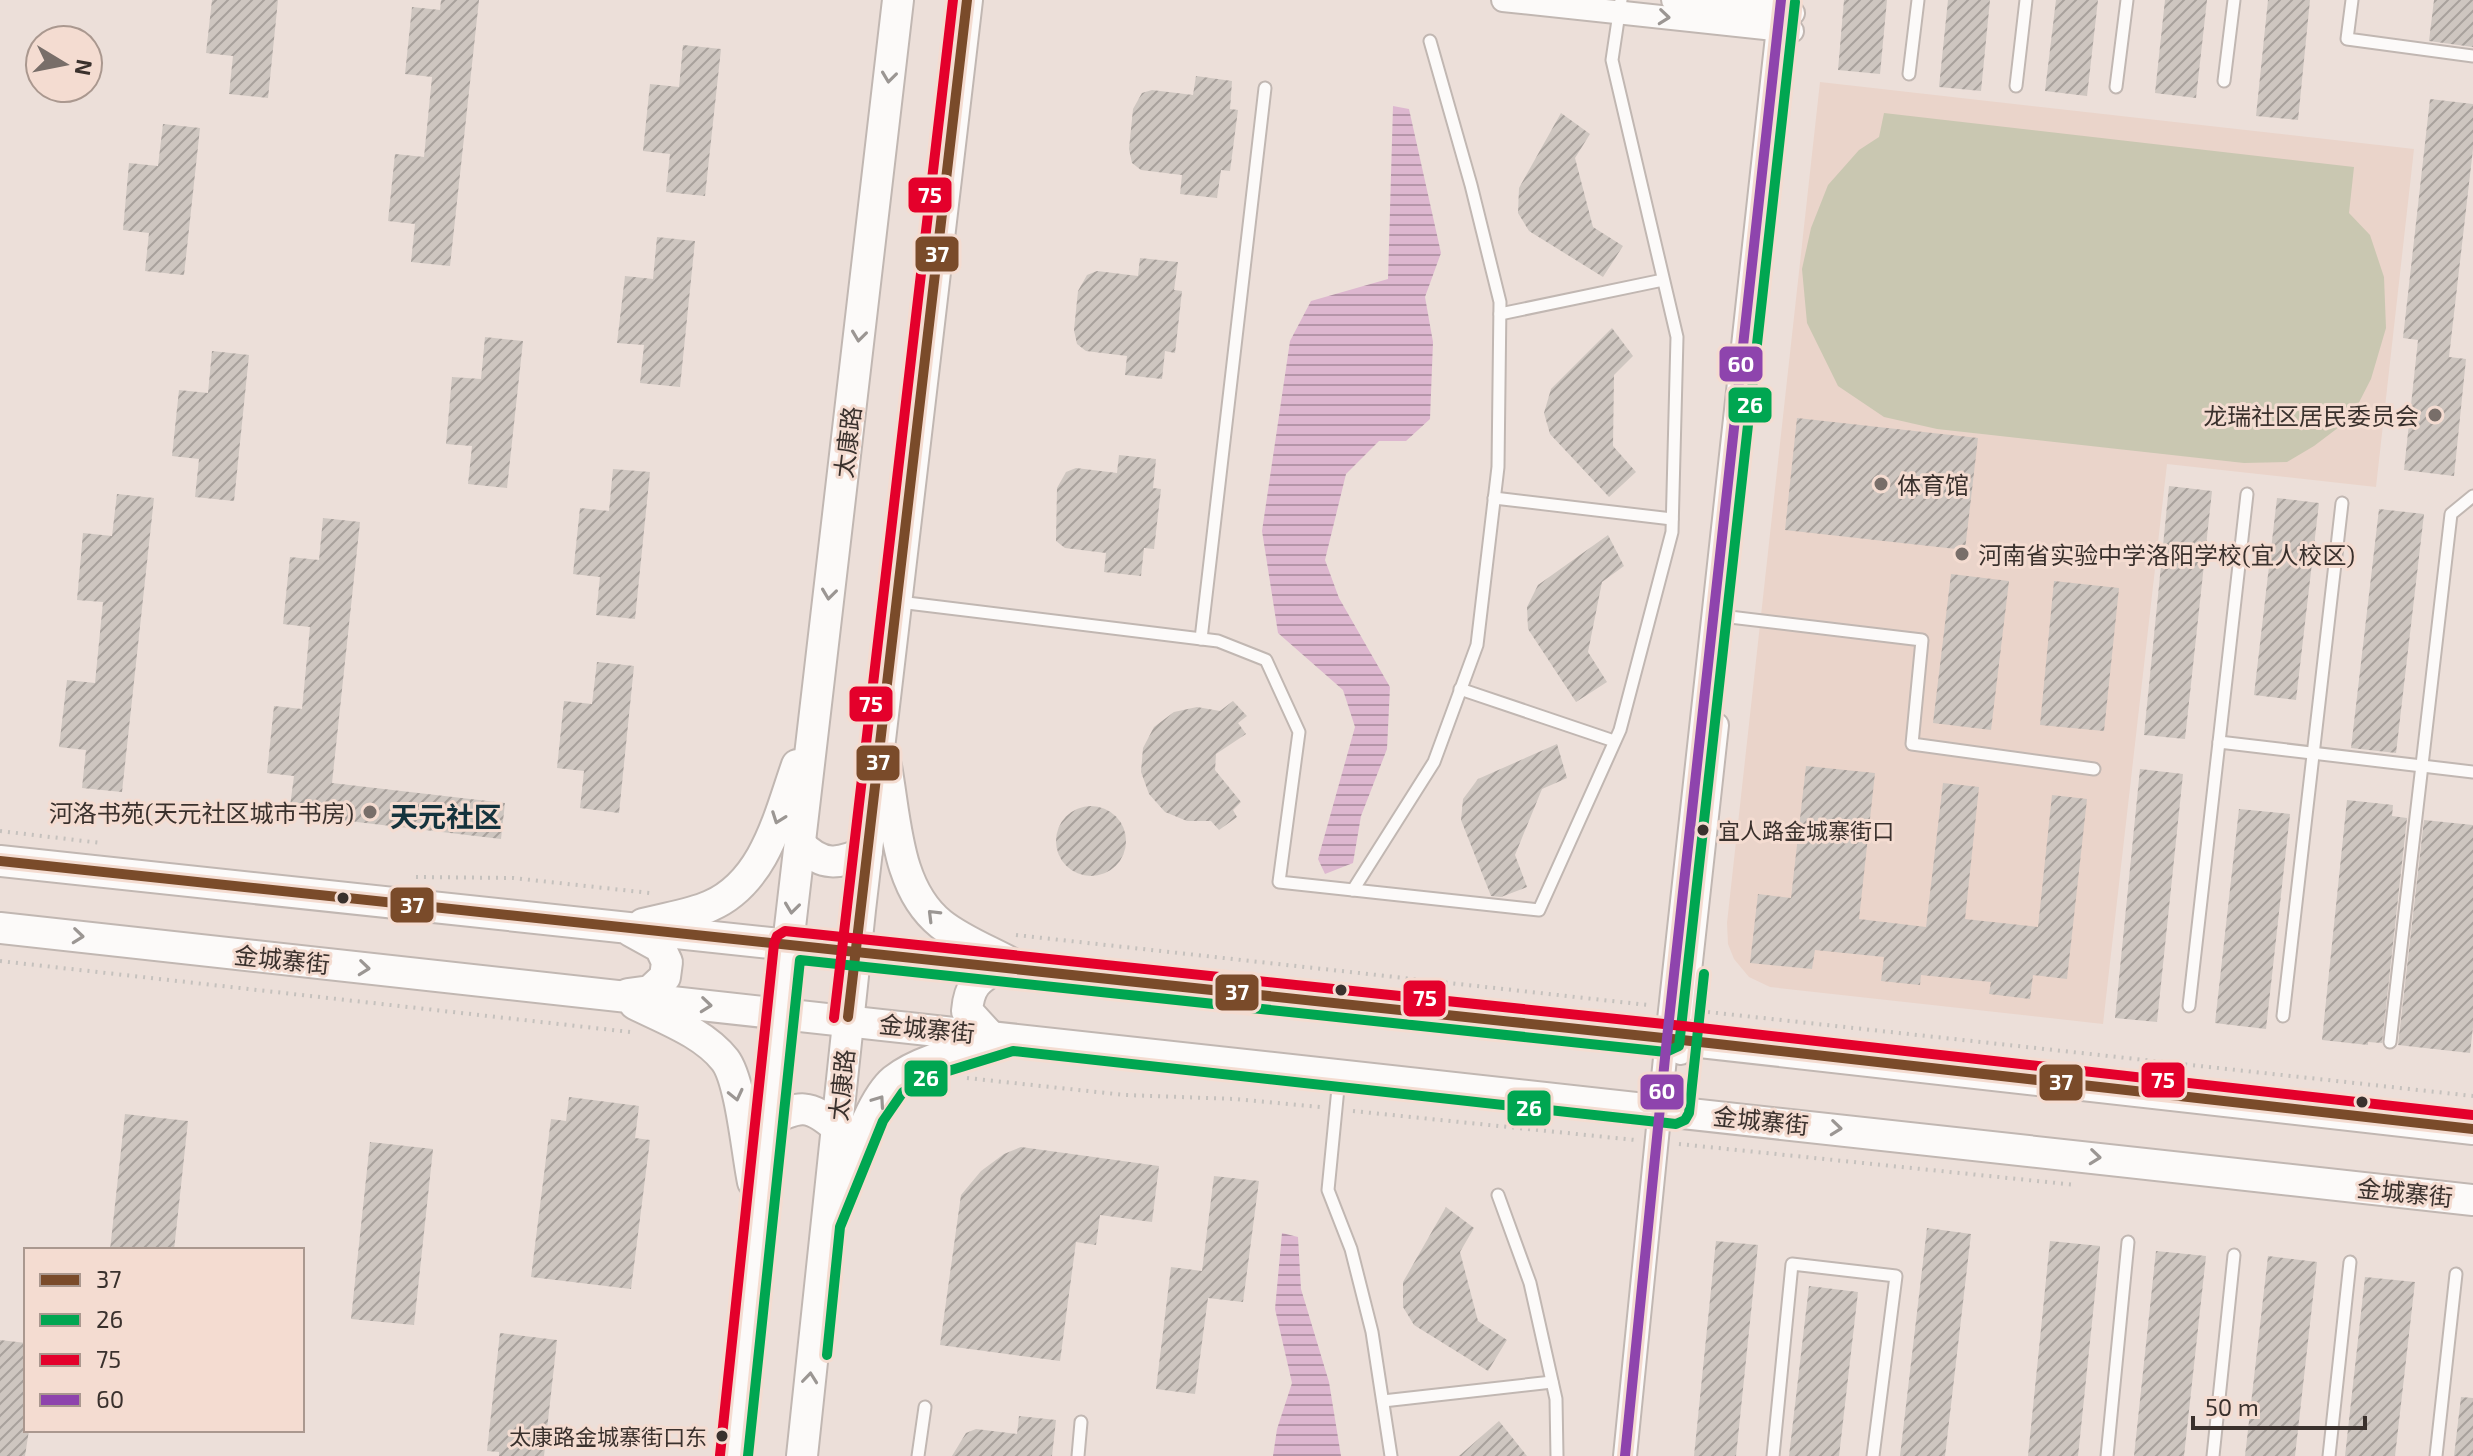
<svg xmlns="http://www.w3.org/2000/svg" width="2473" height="1456" font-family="'Exo 2','Noto Sans SC',sans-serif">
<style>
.built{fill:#ead4ca}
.pitch{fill:#c9c7b1}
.water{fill:url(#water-rules)}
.building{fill:url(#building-hatch)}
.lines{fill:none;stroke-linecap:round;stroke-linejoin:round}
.service-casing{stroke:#c1b7b2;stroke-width:15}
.minor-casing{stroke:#c1b7b2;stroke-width:26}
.secondary-casing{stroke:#c1b7b2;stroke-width:34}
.path{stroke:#c5c1bd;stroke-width:4;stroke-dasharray:2 6;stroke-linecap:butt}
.service{stroke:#fcfaf9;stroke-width:11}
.minor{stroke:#fcfaf9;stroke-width:22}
.secondary{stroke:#fcfaf9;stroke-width:30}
.bus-1-casing{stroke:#f4dcd1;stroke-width:16}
.bus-2-casing{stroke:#f4dcd1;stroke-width:16}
.bus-3-casing{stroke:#f4dcd1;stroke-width:16}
.bus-4-casing{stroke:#f4dcd1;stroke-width:16}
.bus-1{stroke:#7a4b2a;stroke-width:10}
.bus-2{stroke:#00a651;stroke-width:10}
.bus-3{stroke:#e4002b;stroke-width:10}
.bus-4{stroke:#8e44ad;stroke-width:10}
.oneway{stroke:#9b9693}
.poi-dot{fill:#786e69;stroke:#f4dcd1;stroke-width:3}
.bus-dot{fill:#3a312d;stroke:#f4dcd1;stroke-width:3}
.labels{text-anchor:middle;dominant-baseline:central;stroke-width:6;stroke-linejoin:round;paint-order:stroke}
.bus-label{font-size:22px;fill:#3a312d;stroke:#f4dcd1;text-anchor:start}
.poi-label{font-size:24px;fill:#3a312d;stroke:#f4dcd1;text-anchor:end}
.street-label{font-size:24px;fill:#3a312d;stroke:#f4dcd1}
.quarter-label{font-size:28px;font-weight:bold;fill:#14333d;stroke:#f4dcd1}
.line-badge{stroke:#f4dcd1;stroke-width:3}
.badge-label{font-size:22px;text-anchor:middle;font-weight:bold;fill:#fff}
</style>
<defs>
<pattern id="water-rules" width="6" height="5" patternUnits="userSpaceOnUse" patternTransform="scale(2)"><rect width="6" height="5" fill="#ddb7cf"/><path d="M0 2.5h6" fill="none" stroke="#b495a8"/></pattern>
<pattern id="building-hatch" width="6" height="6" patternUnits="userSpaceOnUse" patternTransform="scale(2)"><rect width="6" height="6" fill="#cec6c0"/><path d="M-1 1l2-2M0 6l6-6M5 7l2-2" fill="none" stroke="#a8a19c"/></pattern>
</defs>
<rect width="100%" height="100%" fill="#ecdfd9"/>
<path class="built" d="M1820,82L2414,149L2376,487L2167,464L2103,1024L1770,987L1749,977L1734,959L1728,944L1727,923Z"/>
<path class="pitch" d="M1884,113L2354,167L2349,213L2370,235L2384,277L2386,328L2371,379L2351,418L2314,446L2287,462L2244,463L1937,429L1884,417L1838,386L1807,323L1802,269L1811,228L1828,185L1859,150L1879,137Z"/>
<g class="water">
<path d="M1393,106L1409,109L1441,253L1425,297L1433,342L1430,419L1406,441H1379L1346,474L1325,560L1339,598L1390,687L1387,749L1361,816L1353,863L1325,874L1318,859L1355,727L1343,690L1278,633L1262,531L1290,341L1311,301L1388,279Z"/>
<path d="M1282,1233L1298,1237L1301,1289L1329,1382L1341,1456H1273L1277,1429L1292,1383L1275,1309Z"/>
</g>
<g class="building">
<path d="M212,0H278L268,98L229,94L233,56L206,53Z"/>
<path d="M441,0H479L450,266L411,262L415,224L388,221L395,154L424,157L432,77L405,74L412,7L440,10Z"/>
<path d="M1844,0H1887L1880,74L1838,70Z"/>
<path d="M1948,0H1990L1981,91L1939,87Z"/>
<path d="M2056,0H2098L2087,96L2045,91Z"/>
<path d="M2165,0H2207L2196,98L2155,93Z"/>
<path d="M2268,0H2310L2298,120L2256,116Z"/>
<path d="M2434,0H2473V47L2429,41Z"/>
<path d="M683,45L721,49L705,196L666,192L670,154L643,151L650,84L679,87Z"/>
<path d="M1196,76L1232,81L1230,109L1238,110L1230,171L1221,170L1217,198L1180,194L1182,175L1141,170L1132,163L1129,149L1133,109L1142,93L1152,90L1193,95Z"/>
<path d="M2430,99L2473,104V149L2449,357L2466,359L2454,476L2404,470L2418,340L2403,338Z"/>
<path d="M1561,113L1590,134L1575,158L1593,227L1623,246L1603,277L1529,231L1518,213L1519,188Z"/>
<path d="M163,124L200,128L184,275L145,271L149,233L123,230L129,163L158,166Z"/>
<path d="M657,237L695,241L680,387L640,383L644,345L617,343L625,276L653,279Z"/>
<path d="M1140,258L1178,262L1174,290L1182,291L1175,353L1165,351L1162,379L1125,375L1127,356L1086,351L1077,344L1074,330L1078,291L1087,275L1097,271L1138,276Z"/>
<path d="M1612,328L1633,356L1614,375L1613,446L1636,472L1609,497L1550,434L1544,413L1551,389Z"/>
<path d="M485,337L523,341L507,488L468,484L472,446L446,444L452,377L481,379Z"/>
<path d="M212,351L249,355L234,501L195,497L199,459L172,456L179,390L208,393Z"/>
<path d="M1797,418L1978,438L1965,550L1785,530Z"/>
<path d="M1119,455L1156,459L1153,488L1161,489L1154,549L1144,548L1141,576L1104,572L1106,553L1065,548L1056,541L1057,488L1066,472L1076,468L1117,473Z"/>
<path d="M613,469L650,472L635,619L596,615L600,577L573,574L580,508L609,511Z"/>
<path d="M2169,486L2212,491L2185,739L2144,735Z"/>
<path d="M117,494L154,498L122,792L82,788L86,750L59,747L67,680L95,683L103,602L77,600L83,533L112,536Z"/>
<path d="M2277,498L2319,503L2296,700L2254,695Z"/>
<path d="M2379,509L2424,514L2396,753L2351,748Z"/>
<path d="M323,518L360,522L332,783L505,803L501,839L289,814L294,776L267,773L274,706L302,709L310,627L283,624L290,557L319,560Z"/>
<path d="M1608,535L1624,566L1602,582L1588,652L1607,682L1576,702L1528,629L1527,607L1538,585Z"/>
<path d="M1951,574L2009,581L1991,730L1933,723Z"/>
<path d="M2054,581L2119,588L2104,731L2040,725Z"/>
<path d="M597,662L634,666L619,813L580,808L584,771L557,768L564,701L592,704Z"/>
<path d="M1233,701L1247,716L1238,723L1246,734L1216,754L1215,770L1241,802L1233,810L1237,817L1219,830L1211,821H1187L1165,812L1149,794L1141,772L1143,748L1154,727L1174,712L1197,707L1220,711Z"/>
<path d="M1557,744L1567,778L1542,789L1515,855L1527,887L1501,897L1491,896L1461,820L1463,799L1478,779Z"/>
<path d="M1806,766L1875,773L1859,919L1926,927L1943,783L1979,787L1965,919L2038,927L2052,795L2087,799L2067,979L2033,975L2030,999L1989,994L1991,982L1921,975L1920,985L1881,981L1884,957L1815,950L1812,969L1750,963L1758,894L1791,898Z"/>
<path d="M2140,769L2183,774L2157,1022L2115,1018Z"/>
<path d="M2347,800L2393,805L2392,816L2407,818L2382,1043L2368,1042V1045L2322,1040Z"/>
<circle cx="1091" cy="841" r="35"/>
<path d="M2239,809L2290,814L2266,1029L2215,1023Z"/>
<path d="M2424,820L2473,825V1027L2470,1053L2398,1045Z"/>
<path d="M569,1097L639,1106L635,1138L650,1140L631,1289L531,1277L551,1119L566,1121Z"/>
<path d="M125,1114L188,1121L174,1250H110Z"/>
<path d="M370,1142L433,1149L414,1325L351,1319Z"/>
<path d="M1021,1147L1159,1166L1152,1222L1100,1215L1096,1245L1076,1242L1060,1361L940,1345L961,1195L981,1171L1004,1154Z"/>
<path d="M1214,1176L1259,1181L1243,1302L1208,1298L1195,1394L1156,1389L1171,1267L1202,1271Z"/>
<path d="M1446,1207L1474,1228L1460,1252L1478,1321L1507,1340L1488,1371L1414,1325L1403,1307V1282Z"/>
<path d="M1927,1228L1971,1234L1945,1456H1900Z"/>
<path d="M1716,1241L1758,1245L1736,1456H1694Z"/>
<path d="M2050,1241L2100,1246L2078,1456H2028Z"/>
<path d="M2156,1251L2206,1256L2184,1456H2134Z"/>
<path d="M2268,1256L2317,1262L2295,1456H2245Z"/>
<path d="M2365,1277L2415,1282L2395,1456H2345Z"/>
<path d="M1809,1286L1858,1292L1839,1456H1789Z"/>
<path d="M500,1333L557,1340L544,1456H499V1452L487,1451Z"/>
<path d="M0,1340L26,1343V1430H29L25,1456H0Z"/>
<path d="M2461,1397L2473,1398V1456H2454Z"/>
<path d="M1019,1416L1056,1420L1052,1456H952L966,1433L976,1429L1017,1434Z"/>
<path d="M1499,1421L1527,1456H1459Z"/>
</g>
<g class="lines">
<g class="service-casing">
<g id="service">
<path d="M2352,0L2347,39L2473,56"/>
<path d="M1909,74L1918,0"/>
<path d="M2224,81L2234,0"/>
<path d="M2016,86L2026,0"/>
<path d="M2116,87L2127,0"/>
<path d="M1500,314L1663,280"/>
<path d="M1494,498L1672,519"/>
<path d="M899,602L1218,641L1266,660L1299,732L1279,882L1539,910L1620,730L1672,532L1677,337L1612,60L1621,0"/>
<path d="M1713,615L1922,640L1912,744L2094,769"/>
<path d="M1201,639L1265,88"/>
<path d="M1460,689L1614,741"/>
<path d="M2219,742L2247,494"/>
<path d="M1353,890L1434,762L1477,645L1498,467L1500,302L1471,185L1430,41"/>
<path d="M2189,1006L2219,742L2473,772"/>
<path d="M2283,1016L2342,503"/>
<path d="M2390,1042L2451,514L2473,496"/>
<path d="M1339,1078L1328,1190L1351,1249L1372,1332L1391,1456"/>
<path d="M1498,1195L1530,1283L1556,1399L1557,1456"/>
<path d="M1383,1401L1552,1382"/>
<path d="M918,1456L925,1407"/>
<path d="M1078,1456L1081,1422"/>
<path d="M1773,1456L1792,1264L1896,1276L1873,1456"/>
<path d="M2107,1456L2128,1242"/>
<path d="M2213,1456L2234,1255"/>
<path d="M2329,1456L2350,1262"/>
<path d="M2436,1456L2456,1274"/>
</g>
</g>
<g class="minor-casing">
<g id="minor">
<path d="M1503,0L1792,31"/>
<path d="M1673,0L1793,13"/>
<path d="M1681,1053L1717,725"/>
<path d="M1625,1456L1667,1038L1781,0"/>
</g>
</g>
<g class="secondary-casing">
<g id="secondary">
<path d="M886,766C896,819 896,888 941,924C961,940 989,951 1011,963"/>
<path d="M800,844C822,867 839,865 867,851"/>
<path d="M0,861L1682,1040L2473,1129"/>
<path d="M643,924C665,918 690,915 710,906C765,882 779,816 797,765"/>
<path d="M0,928L2473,1200"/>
<path d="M628,994L650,991L665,977L667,962L660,947L631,931"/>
<path d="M635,1004C665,1019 704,1033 725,1060C741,1081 747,1154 753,1182"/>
<path d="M989,1035L967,1011C969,986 977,979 999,967"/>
<path d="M769,1121C800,1105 809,1104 836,1127"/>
<path d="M840,1191C852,1161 870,1100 894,1080C922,1058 965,1051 998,1041"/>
<path d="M734,1456L780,1013L898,0"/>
<path d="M802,1456L860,910L967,0"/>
</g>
</g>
<g class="path">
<path d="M0,831L101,843"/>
<path d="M416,877L513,878L650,893"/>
<path d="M1016,935L1648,1005"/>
<path d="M0,961L630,1032"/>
<path d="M1708,1012L2473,1096"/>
<path d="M967,1078L1125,1095L1235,1099L1320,1107"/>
<path d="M1353,1111L1635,1140"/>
<path d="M1679,1144L2076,1185"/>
</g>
<use href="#service" class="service"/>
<use href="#minor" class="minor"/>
<use href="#secondary" class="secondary"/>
<g class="bus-1-casing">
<g id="bus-1">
<path d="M0,861L1682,1040L2473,1129"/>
<path d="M848,1017L967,0"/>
</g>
</g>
<g class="bus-2-casing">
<g id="bus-2">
<path d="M827,1355L840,1227L883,1121L903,1092L929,1077L1013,1051L1676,1124L1685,1120L1689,1113L1704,974"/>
<path d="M748,1456L800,960L1666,1052L1679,1046L1795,2"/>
</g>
</g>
<g class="bus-3-casing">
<g id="bus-3">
<path d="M834,1018L953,0"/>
<path d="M720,1455L774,944L777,936L785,931L1683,1026L2473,1115"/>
</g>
</g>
<g class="bus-4-casing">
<path id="bus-4" d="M1625,1456L1667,1038L1781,0"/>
</g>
<use href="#bus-1" class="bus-1"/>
<use href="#bus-2" class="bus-2"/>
<use href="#bus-3" class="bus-3"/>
<use href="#bus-4" class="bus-4"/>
</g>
<defs><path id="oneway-chevron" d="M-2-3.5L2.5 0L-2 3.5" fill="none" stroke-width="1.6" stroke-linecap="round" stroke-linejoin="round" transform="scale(2)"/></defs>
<g class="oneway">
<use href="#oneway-chevron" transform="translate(1664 17) rotate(6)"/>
<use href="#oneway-chevron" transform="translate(889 77) rotate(97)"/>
<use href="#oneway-chevron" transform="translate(859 336) rotate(97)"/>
<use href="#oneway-chevron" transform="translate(829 594) rotate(97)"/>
<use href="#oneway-chevron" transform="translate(778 818) rotate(110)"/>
<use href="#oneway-chevron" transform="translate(792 908) rotate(97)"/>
<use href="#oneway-chevron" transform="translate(933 915) rotate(-135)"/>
<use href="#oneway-chevron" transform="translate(78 936) rotate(6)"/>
<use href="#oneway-chevron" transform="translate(364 968) rotate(6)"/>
<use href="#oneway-chevron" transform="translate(706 1005) rotate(6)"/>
<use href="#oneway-chevron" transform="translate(736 1095) rotate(77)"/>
<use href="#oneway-chevron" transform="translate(879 1101) rotate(-55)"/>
<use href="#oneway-chevron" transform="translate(1836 1128) rotate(6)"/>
<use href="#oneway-chevron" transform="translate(2095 1157) rotate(6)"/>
<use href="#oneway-chevron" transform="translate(810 1378) rotate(-84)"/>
</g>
<g class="poi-dot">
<circle cx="2435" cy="415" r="8"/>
<circle cx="1881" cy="484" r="8"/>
<circle cx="1962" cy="554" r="8"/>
<circle cx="370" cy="812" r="8"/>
</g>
<g class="bus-dot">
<circle cx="1703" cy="830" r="7"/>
<circle cx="343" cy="898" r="7"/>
<circle cx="1341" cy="990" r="7"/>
<circle cx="2362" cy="1102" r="7"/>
<circle cx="722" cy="1436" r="7"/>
</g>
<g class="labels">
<g class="bus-label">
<text x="1718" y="830">宜人路金城寨街口</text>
<text x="707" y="1436" text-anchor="end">太康路金城寨街口东</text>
</g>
<g class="poi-label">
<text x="2419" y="415">龙瑞社区居民委员会</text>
<text x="1897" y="484" text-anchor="start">体育馆</text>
<text x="1978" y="554" text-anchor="start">河南省实验中学洛阳学校(宜人校区)</text>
<text x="354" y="812">河洛书苑(天元社区城市书房)</text>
</g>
<g class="street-label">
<text transform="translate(847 442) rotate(-83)">太康路</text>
<text transform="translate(282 959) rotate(6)">金城寨街</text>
<text transform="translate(927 1028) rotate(6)">金城寨街</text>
<text transform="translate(841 1085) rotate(-84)">太康路</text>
<text transform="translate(1761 1120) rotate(6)">金城寨街</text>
<text transform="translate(2405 1192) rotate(6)">金城寨街</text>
</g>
<g class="quarter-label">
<text x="446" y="816">天元社区</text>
</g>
</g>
<g class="line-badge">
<rect x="907" y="176" width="46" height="38" rx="8" fill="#e4002b"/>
<rect x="914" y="235" width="46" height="38" rx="8" fill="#7a4b2a"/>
<rect x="1718" y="345" width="46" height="38" rx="8" fill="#8e44ad"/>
<rect x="1727" y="386" width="46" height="38" rx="8" fill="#00a651"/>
<rect x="848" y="685" width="46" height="38" rx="8" fill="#e4002b"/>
<rect x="855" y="744" width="46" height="38" rx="8" fill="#7a4b2a"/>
<rect x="389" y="886" width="46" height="38" rx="8" fill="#7a4b2a"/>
<rect x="1214" y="973" width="46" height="39" rx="8" fill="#7a4b2a"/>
<rect x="1402" y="979" width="45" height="39" rx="8" fill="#e4002b"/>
<rect x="903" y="1059" width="46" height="39" rx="8" fill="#00a651"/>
<rect x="2140" y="1061" width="46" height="38" rx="8" fill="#e4002b"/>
<rect x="2038" y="1063" width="46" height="39" rx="8" fill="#7a4b2a"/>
<rect x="1639" y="1073" width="46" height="38" rx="8" fill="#8e44ad"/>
<rect x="1506" y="1089" width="46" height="38" rx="8" fill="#00a651"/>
</g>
<g class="badge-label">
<text x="930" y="203">75</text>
<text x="937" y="262">37</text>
<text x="1741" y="372">60</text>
<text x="1750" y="413">26</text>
<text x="871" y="712">75</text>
<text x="878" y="770">37</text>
<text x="412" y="913">37</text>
<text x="1237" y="1000">37</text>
<text x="1425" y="1006">75</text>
<text x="926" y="1086">26</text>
<text x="2163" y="1088">75</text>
<text x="2061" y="1090">37</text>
<text x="1662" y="1099">60</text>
<text x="1529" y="1116">26</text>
</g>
<rect x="24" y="1248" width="280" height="184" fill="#f4dcd1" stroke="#aa988f" stroke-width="2"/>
<rect x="40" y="1274" width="40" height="12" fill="#7a4b2a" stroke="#aa988f" stroke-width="2"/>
<text x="96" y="1288" font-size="24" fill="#3a312d">37</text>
<rect x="40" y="1314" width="40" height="12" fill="#00a651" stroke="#aa988f" stroke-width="2"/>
<text x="96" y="1328" font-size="24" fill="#3a312d">26</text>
<rect x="40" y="1354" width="40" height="12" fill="#e4002b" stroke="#aa988f" stroke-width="2"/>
<text x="96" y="1368" font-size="24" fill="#3a312d">75</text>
<rect x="40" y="1394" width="40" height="12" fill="#8e44ad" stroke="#aa988f" stroke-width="2"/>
<text x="96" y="1408" font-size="24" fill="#3a312d">60</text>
<g transform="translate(64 64) rotate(100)"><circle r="38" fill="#f4dcd1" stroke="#aa988f" stroke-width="2"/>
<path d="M0-6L14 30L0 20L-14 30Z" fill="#786e69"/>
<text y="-12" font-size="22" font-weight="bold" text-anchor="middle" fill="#3a312d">N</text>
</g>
<path d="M2193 1416v12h172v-12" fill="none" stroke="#3a312d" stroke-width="4"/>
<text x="2205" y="1416" font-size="24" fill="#3a312d" stroke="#f4dcd1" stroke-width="6" paint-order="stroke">50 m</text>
</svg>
